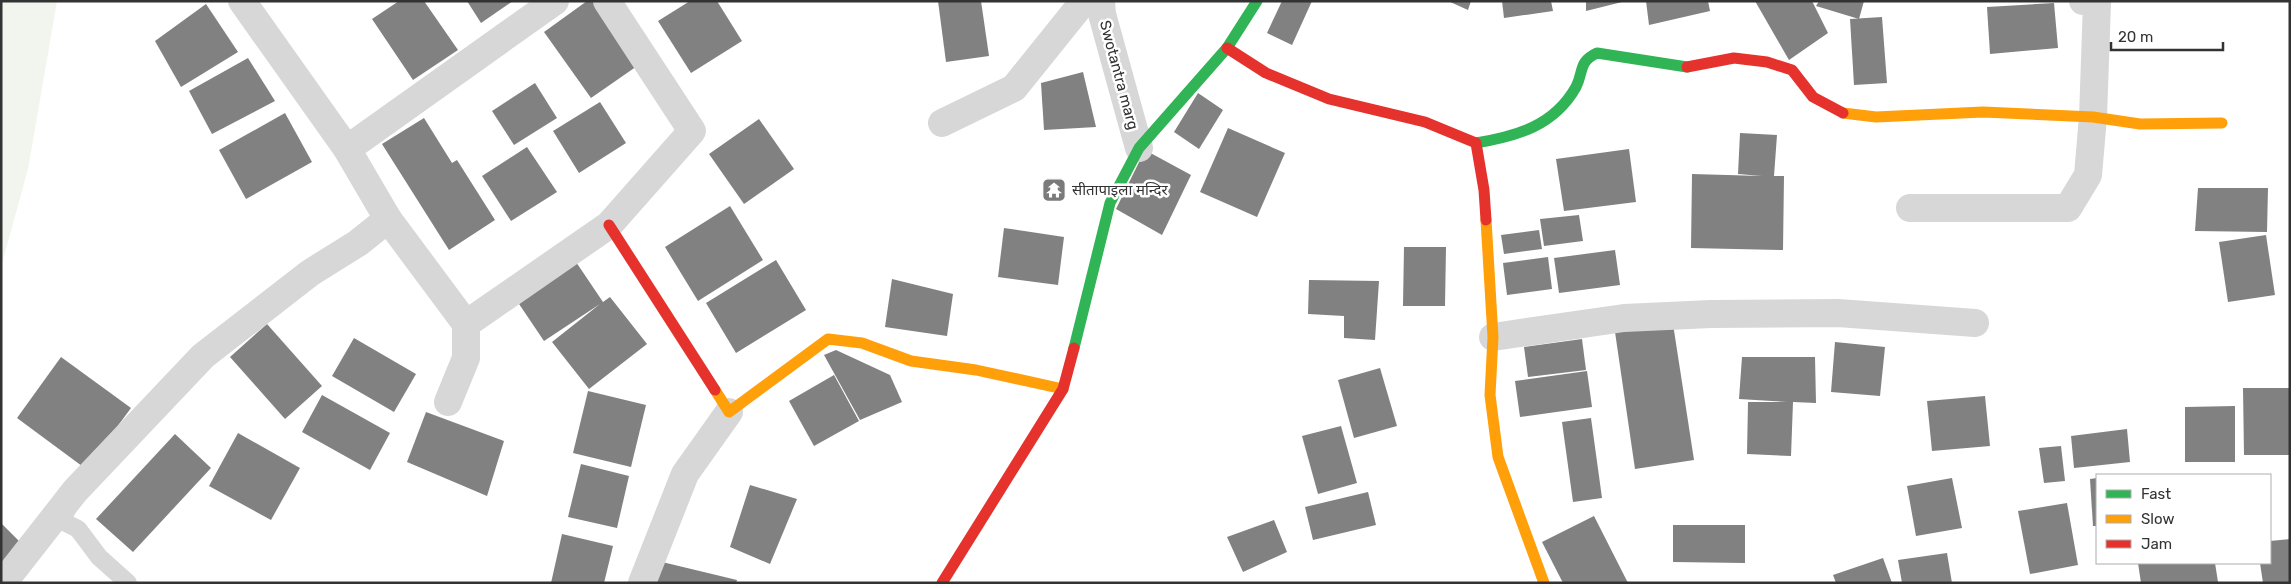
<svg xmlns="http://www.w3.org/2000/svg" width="2291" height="584" font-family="Rubik,'Noto Sans Devanagari',sans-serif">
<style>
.green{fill:#f1f5ed}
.building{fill:#818181}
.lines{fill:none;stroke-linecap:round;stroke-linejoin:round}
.lane{stroke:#d7d7d7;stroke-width:18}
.street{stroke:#d7d7d7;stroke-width:28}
.fast{stroke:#30b455;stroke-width:11}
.slow{stroke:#ff9f0a;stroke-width:11}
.jam{stroke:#e5322d;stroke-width:11}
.labels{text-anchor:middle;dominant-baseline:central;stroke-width:5;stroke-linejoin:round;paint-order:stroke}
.street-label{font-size:15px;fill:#333;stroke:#fff}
.poi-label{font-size:15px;fill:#333;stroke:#fff;text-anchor:start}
</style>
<rect width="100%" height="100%" fill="#fff"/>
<path class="green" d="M1,1H57L28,169L1,267Z"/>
<g class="building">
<path d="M399,1H424L458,50L413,80L372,19Z"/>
<path d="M467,1H513L481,23Z"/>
<path d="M587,1H596L640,64L591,98L544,32Z"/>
<path d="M690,1H717L742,41L691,73L658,21Z"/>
<path d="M938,1H981L989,56L946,62Z"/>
<path d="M1282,1H1312L1292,45L1267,33Z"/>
<path d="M1448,1H1471L1468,10Z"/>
<path d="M1502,1H1551L1553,11L1504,18Z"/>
<path d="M1586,1H1621L1622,2L1586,11Z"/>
<path d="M1646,1H1708L1710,11L1649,25Z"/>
<path d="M1755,1H1812L1828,33L1789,60Z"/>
<path d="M1819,1H1864L1859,19L1816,6Z"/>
<path d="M2054,3L2058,48L1990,54L1987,7Z"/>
<path d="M206,4L238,52L181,87L155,41Z"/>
<path d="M1882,17L1887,83L1854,85L1850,19Z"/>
<path d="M248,58L275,101L212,134L189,91Z"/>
<path d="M1083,72L1096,127L1044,130L1041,83Z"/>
<path d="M535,83L557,118L514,145L492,111Z"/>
<path d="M1198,93L1223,110L1199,149L1174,132Z"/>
<path d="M600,102L626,143L579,173L553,131Z"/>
<path d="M285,113L312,162L246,199L219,150Z"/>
<path d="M424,118L452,163L457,160L495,220L449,250L382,144Z"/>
<path d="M759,119L794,169L744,204L709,154Z"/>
<path d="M1228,128L1285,153L1257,217L1200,192Z"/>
<path d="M1740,133L1777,135L1774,176H1784L1783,250L1691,248L1692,174L1762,176L1738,174Z"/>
<path d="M527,147L557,192L511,221L482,176Z"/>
<path d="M1629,149L1636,202L1564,211L1556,159Z"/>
<path d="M1145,150L1191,175L1162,235L1116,209Z"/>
<path d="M2198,188H2268L2267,232L2195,231Z"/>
<path d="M730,206L763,260L698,301L665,247Z"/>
<path d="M1579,215L1583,241L1544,246L1540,219Z"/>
<path d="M1004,228L1064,237L1058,285L998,277Z"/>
<path d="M1539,230L1542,249L1504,254L1501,235Z"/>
<path d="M2266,235L2275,295L2228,302L2219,242Z"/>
<path d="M1404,247H1446L1445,306H1403Z"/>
<path d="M1615,250L1620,285L1559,293L1554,258Z"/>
<path d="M1548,257L1552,289L1507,295L1503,263Z"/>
<path d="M574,259L603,302L610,297L647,344L589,389L552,342L600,304L544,341L515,298Z"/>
<path d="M776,260L806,310L736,353L706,303Z"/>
<path d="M892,279L953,294L947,336L885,327Z"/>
<path d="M1309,280L1379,281L1375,340L1344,338V316L1308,314Z"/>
<path d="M267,324L322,386L285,419L230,357Z"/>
<path d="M1673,324L1694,460L1635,469L1615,332Z"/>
<path d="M354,338L416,374L394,412L332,376Z"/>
<path d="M1582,339L1586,370L1528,377L1524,347Z"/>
<path d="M1835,342L1885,347L1880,396L1831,392Z"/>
<path d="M836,350L890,375L902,402L860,420L824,355Z"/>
<path d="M61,357L131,408L86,469L17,418Z"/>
<path d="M1742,357H1815L1816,403L1793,402L1791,456L1747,454L1748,402H1787L1739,399Z"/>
<path d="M1380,368L1397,426L1354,438L1338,380Z"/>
<path d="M1587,371L1592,407L1520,417L1515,381Z"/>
<path d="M834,375L859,421L814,446L789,401Z"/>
<path d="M2243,388H2290V455H2244Z"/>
<path d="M588,391L646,405L631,467L573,453Z"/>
<path d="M322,395L390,433L370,470L302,432Z"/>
<path d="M1985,396L1990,446L1932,451L1927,401Z"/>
<path d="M2235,406V462H2185V407Z"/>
<path d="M426,412L504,441L487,496L407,462Z"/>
<path d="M1591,418L1602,498L1573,502L1562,422Z"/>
<path d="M1341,426L1357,483L1318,494L1302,436Z"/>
<path d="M2127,429L2130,462L2074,468L2071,436Z"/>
<path d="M238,433L300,468L271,520L209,486Z"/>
<path d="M175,434L211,468L133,552L96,519Z"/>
<path d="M2061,446L2065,481L2044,483L2039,448Z"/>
<path d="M581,464L629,476L617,528L568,517Z"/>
<path d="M1952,478L1962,528L1916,536L1907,486Z"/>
<path d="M2097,478V526H2093L2090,479Z"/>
<path d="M750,485L797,499L770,564L730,547Z"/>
<path d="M1368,492L1376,525L1313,540L1305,507Z"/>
<path d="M2067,503L2078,565L2030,574L2018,511Z"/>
<path d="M1594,516L1628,583H1563L1542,542Z"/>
<path d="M1274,520L1287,552L1243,572L1227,537Z"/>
<path d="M1,523L23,545L1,567Z"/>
<path d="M1673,525H1745V563L1673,562Z"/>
<path d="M562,534L613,546L604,583H551Z"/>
<path d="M2290,539V583H2263L2260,563H2270V541Z"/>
<path d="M1947,553L1952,583H1902L1898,560Z"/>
<path d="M1883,558L1892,583H1836L1833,575Z"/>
<path d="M658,561L737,580L736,583H653Z"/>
<path d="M2138,563H2215L2218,582L2141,583Z"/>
</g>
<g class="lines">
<path class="lane" d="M70,503L63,518L66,523L78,529L99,557L128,583"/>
<g class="street">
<path d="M242,1L347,149L388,219L466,324V358L448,402"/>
<path d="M1101,1L1102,14L1139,148"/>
<path d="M942,123L1014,88L1084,1"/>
<path d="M347,149L555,1"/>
<path d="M1910,208H2068L2088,175L2093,117L2097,3L2083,1"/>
<path d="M466,324L609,225L692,131L607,1"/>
<path d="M1493,337L1624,318L1711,314L1838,313L1975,323"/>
<path d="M3,583L75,491L203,356L310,273L358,243L388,219"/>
<path d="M642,583L685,474L729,412"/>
</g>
<g class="fast">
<path d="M1476,143C1517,136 1554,126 1576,87C1584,71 1578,62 1597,53L1687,67"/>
<path d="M1074,348L1110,203L1139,148L1227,48L1257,1"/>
</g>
<g class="slow">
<path d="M1843,113L1876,117L1983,112L2093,117L2140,124L2222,123"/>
<path d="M1486,220L1493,337L1490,395L1498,457L1544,583"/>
<path d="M715,390L729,412L828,339L862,343L911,361L976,370L1063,389"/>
</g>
<g class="jam">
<path d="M1227,48L1266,73L1329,99L1425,122L1476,143L1484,190L1486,220"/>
<path d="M1687,67L1734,58L1767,62L1792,70L1813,97L1843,113"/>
<path d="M609,225L715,390"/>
<path d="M942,583L1063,389L1074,348"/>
</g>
</g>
<defs>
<g id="temple-square" transform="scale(1.25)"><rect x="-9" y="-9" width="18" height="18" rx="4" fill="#7a7a7a" stroke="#fff"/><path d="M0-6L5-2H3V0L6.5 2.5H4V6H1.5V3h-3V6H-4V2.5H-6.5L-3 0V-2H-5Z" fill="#fff"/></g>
</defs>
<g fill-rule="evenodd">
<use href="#temple-square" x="1054" y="190"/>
</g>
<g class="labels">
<g class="street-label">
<text transform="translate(1119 75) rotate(75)">Swotantra marg</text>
</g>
<g class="poi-label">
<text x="1072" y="190">सीतापाइला मन्दिर</text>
</g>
</g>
<rect width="2291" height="584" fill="none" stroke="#333333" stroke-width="5"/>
<rect x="2096" y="474" width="175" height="90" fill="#ffffff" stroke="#adadad"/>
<rect x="2106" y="490" width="25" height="8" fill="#30b455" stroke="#adadad"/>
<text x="2141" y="499" font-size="15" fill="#333333">Fast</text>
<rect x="2106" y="515" width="25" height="8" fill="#ff9f0a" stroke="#adadad"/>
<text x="2141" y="524" font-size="15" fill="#333333">Slow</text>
<rect x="2106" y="540" width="25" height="8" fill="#e5322d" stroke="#adadad"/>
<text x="2141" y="549" font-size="15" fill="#333333">Jam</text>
<path d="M2111 42v8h112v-8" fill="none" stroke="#333333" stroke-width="2.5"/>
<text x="2118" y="42" font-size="15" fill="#333333" stroke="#ffffff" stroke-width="4" paint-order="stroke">20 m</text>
</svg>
